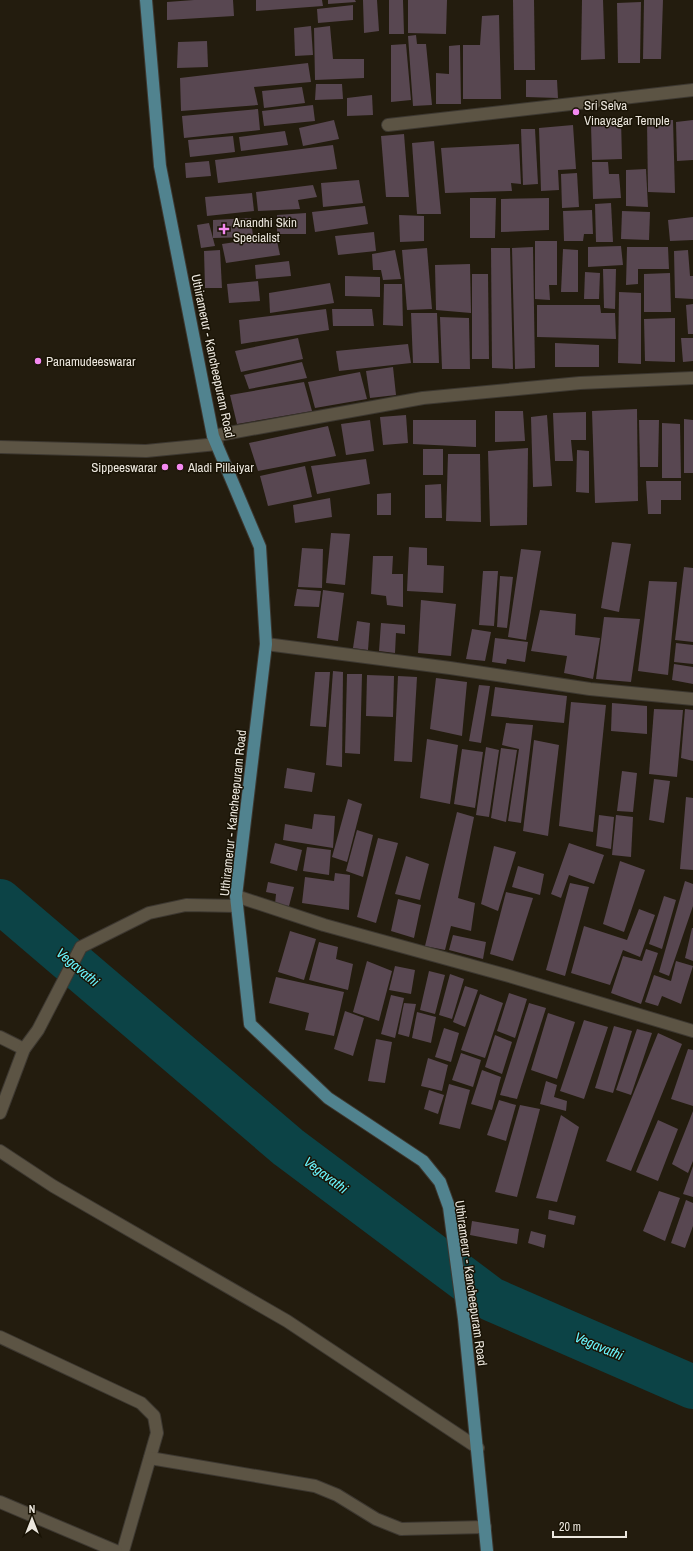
<svg xmlns="http://www.w3.org/2000/svg" width="693" height="1551" font-family="'Archivo Narrow',sans-serif">
<style>
.lines{fill:none;stroke-linecap:round;stroke-linejoin:round}
.river{stroke:#0c4346;stroke-width:44}
.building{fill:#584751}
.minor-casing{stroke:#3d3831;stroke-width:14}
.major-casing{stroke:#3d3831;stroke-width:14}
.minor{stroke:#5c5444;stroke-width:12}
.major{stroke:#51838f;stroke-width:12}
.poi-dot{fill:#f489f0;stroke:#191305;stroke-width:1.5}
.labels{text-anchor:middle;dominant-baseline:central;stroke-width:3;stroke-linejoin:round;paint-order:stroke}
.poi-label{font-size:13px;fill:#ece7de;stroke:#191305;text-anchor:start}
.street-label{font-size:13px;fill:#ece7de;stroke:#191305}
.water-label{font-size:14px;font-style:italic;fill:#69f5fd;stroke:#191305}
</style>
<rect width="100%" height="100%" fill="#231c0e"/>
<g class="lines">
<path class="river" d="M0,901L288,1147L491,1299L693,1387"/>
</g>
<g class="building">
<path d="M194,0H233L234,16L167,20V2Z"/>
<path d="M256,0H322L323,6L256,11Z"/>
<path d="M328,0H355L356,2L328,4Z"/>
<path d="M363,0H377L379,31L364,33Z"/>
<path d="M389,0H403L404,34H389Z"/>
<path d="M408,0H447L446,34L408,33Z"/>
<path d="M513,0H534L535,70H514Z"/>
<path d="M582,0H603L605,59L581,60Z"/>
<path d="M644,0H663L661,59H643Z"/>
<path d="M641,2L640,63H618L617,3Z"/>
<path d="M353,5V20L318,23L317,9Z"/>
<path d="M499,15L501,99H463V45H480L482,16Z"/>
<path d="M311,26L313,55L295,56L294,28Z"/>
<path d="M330,26L333,59H364V78L315,80L314,28Z"/>
<path d="M416,35L417,44H426L432,105L413,106L408,36Z"/>
<path d="M207,41L208,67L177,68L178,42Z"/>
<path d="M406,44L411,100L391,102V45Z"/>
<path d="M460,45L461,104H436V73L449,74V46Z"/>
<path d="M308,63L311,82L254,87L258,105L181,111L180,78Z"/>
<path d="M526,80H557L558,98L526,97Z"/>
<path d="M316,84H342L343,99L315,100Z"/>
<path d="M302,87L305,103L264,108L262,91Z"/>
<path d="M372,95L373,115L347,116V98Z"/>
<path d="M313,105L315,121L264,126L262,111Z"/>
<path d="M258,109L260,130L184,138L182,116Z"/>
<path d="M607,119H621L622,159L592,160L591,125H608Z"/>
<path d="M334,120L339,139L303,146L299,128Z"/>
<path d="M673,120L675,193L648,192L647,121Z"/>
<path d="M693,120V160L677,161L676,122Z"/>
<path d="M573,125L576,169L558,170L559,190L541,191L539,128Z"/>
<path d="M521,129H535L538,184L523,185Z"/>
<path d="M285,131L288,145L241,151L239,137Z"/>
<path d="M404,134L409,197H386L381,136Z"/>
<path d="M233,136L235,152L190,157L188,140Z"/>
<path d="M434,141L441,214H417L412,143Z"/>
<path d="M519,144L521,184L511,183L512,191L445,193L441,148Z"/>
<path d="M333,145L337,169L218,183L215,160Z"/>
<path d="M209,161L211,176L186,178L185,163Z"/>
<path d="M592,162H608L609,174H619L621,198L593,199Z"/>
<path d="M646,169L648,207L626,206V170Z"/>
<path d="M577,173L579,207L562,208L561,174Z"/>
<path d="M359,180L363,203L323,207L321,183Z"/>
<path d="M313,185L317,197L298,200L300,209L258,211L256,192Z"/>
<path d="M252,193L254,211L207,216L205,197Z"/>
<path d="M470,198H496L495,238H470Z"/>
<path d="M549,198V230L501,232V199Z"/>
<path d="M611,203L613,242H596L595,204Z"/>
<path d="M365,206L368,224L315,232L312,212Z"/>
<path d="M592,210L593,234H584L583,241H564L563,211Z"/>
<path d="M622,211L650,212L649,240L621,239Z"/>
<path d="M306,213V234H277V215Z"/>
<path d="M399,215L424,216V241L400,242Z"/>
<path d="M693,217V240L670,241L668,220Z"/>
<path d="M251,218L253,237L213,238V220Z"/>
<path d="M209,223L215,246L201,248L197,225Z"/>
<path d="M374,232L376,251L338,255L335,236Z"/>
<path d="M276,236L280,255L226,263L222,244Z"/>
<path d="M535,241H557V285H549L550,300L535,299Z"/>
<path d="M621,246L623,265L588,267V247Z"/>
<path d="M533,247L535,368L515,369L512,248Z"/>
<path d="M627,247H668L669,269H638V284L626,285Z"/>
<path d="M427,248L432,309L407,310L402,250Z"/>
<path d="M491,248H510L513,369L492,368Z"/>
<path d="M563,249L578,250V292H561Z"/>
<path d="M220,250L222,288H205L204,251Z"/>
<path d="M395,250L401,279L383,280L381,270H373L372,254Z"/>
<path d="M688,250L690,276H693V299L675,298L674,251Z"/>
<path d="M289,261L291,276L256,279L255,265Z"/>
<path d="M470,264L471,313L436,310L435,265Z"/>
<path d="M603,269H616L615,309L604,308Z"/>
<path d="M585,272L600,273L599,299H584Z"/>
<path d="M670,273L671,312H644V274Z"/>
<path d="M472,274H488L489,359H472Z"/>
<path d="M345,276L380,277V297L345,296Z"/>
<path d="M258,281L260,301L229,303L227,284Z"/>
<path d="M330,283L334,303L270,313L269,293Z"/>
<path d="M384,284H402L403,326L383,325Z"/>
<path d="M619,292L641,293V364L618,363Z"/>
<path d="M693,304V334H688L686,305Z"/>
<path d="M537,305H600L601,313H615L616,339L537,337Z"/>
<path d="M326,309L329,330L241,344L239,320Z"/>
<path d="M332,309H372L374,326H333Z"/>
<path d="M411,313H437L439,363H413Z"/>
<path d="M440,317L469,318L470,369H442Z"/>
<path d="M675,318V362L645,361L644,319Z"/>
<path d="M298,338L303,359L241,372L235,351Z"/>
<path d="M681,338H693V361L683,362Z"/>
<path d="M555,343L599,345V367H555Z"/>
<path d="M408,344L411,363L339,371L336,351Z"/>
<path d="M302,362L307,378L249,389L244,375Z"/>
<path d="M393,367L396,395L370,398L366,371Z"/>
<path d="M360,372L367,399L315,408L308,382Z"/>
<path d="M304,382L312,411L237,424L230,395Z"/>
<path d="M637,409L638,501L595,503L592,411Z"/>
<path d="M495,411H523L525,441L495,442Z"/>
<path d="M586,412V440H571L573,461H555L553,413Z"/>
<path d="M406,415L408,443L383,445L380,417Z"/>
<path d="M547,415L552,486L533,487L531,417Z"/>
<path d="M684,419L693,420V473H684Z"/>
<path d="M370,420L374,451L346,455L341,424Z"/>
<path d="M413,420H476V447L413,444Z"/>
<path d="M639,420H659L658,467H640Z"/>
<path d="M662,423L680,424L681,478H662Z"/>
<path d="M328,426L336,456L258,471L249,443Z"/>
<path d="M528,448L527,525L490,526L488,451Z"/>
<rect x="423" y="449" width="20" height="26"/>
<path d="M577,450L589,451V493L576,492Z"/>
<path d="M448,454H480L481,522L446,521Z"/>
<path d="M366,459L370,484L317,494L311,466Z"/>
<path d="M305,466L312,497L268,506L260,476Z"/>
<path d="M646,481H681V500H661V514H648Z"/>
<path d="M441,484L442,518H425V485Z"/>
<path d="M391,493V515H377V494Z"/>
<path d="M330,498L332,517L295,523L293,505Z"/>
<path d="M331,533L350,534L345,585L326,583Z"/>
<path d="M612,542L631,544L619,612L601,608Z"/>
<path d="M409,547L427,548V565L444,566L443,593L407,591Z"/>
<path d="M302,548L323,549L322,588L298,587Z"/>
<path d="M521,549L541,551L526,640L508,637Z"/>
<path d="M373,556H393L392,574H403V607L387,605L386,596L371,594Z"/>
<path d="M684,567L693,568V642L675,640Z"/>
<path d="M483,571H498L494,626L479,625Z"/>
<path d="M500,576L513,577L507,628L497,627Z"/>
<path d="M649,581L677,582L668,675L638,671Z"/>
<path d="M297,589L321,591L319,607L294,606Z"/>
<path d="M323,590L344,593L338,641L317,638Z"/>
<path d="M421,600L456,604L451,656L418,653Z"/>
<path d="M540,610L576,614L575,635L600,638L593,679L564,673L567,656L531,651Z"/>
<path d="M604,617L640,619L631,682L596,679Z"/>
<path d="M357,621L370,623L368,650L353,648Z"/>
<path d="M381,623L405,625V634L396,633L395,653L379,651Z"/>
<path d="M472,629L491,632L485,661L466,659Z"/>
<path d="M495,638L528,642L525,662L507,659L506,664L492,662Z"/>
<path d="M676,643L693,645V664L674,662Z"/>
<path d="M674,664L693,667V684L672,680Z"/>
<path d="M333,671L343,672L342,767L326,765Z"/>
<path d="M315,672H330L326,727L310,726Z"/>
<path d="M347,674H362L360,754L345,753Z"/>
<path d="M367,675L394,676L393,717L366,716Z"/>
<path d="M398,676L417,677L412,762L394,761Z"/>
<path d="M436,678L467,682L462,736L430,729Z"/>
<path d="M479,685L490,686L481,743L469,741Z"/>
<path d="M495,687L567,696L564,723L491,716Z"/>
<path d="M571,702L606,705L593,832L559,826Z"/>
<path d="M612,703L647,706V734L611,731Z"/>
<path d="M654,709L683,710L677,777L649,774Z"/>
<path d="M685,709L693,710V761L681,758Z"/>
<path d="M506,723L533,725L521,823L508,821L519,749L502,745Z"/>
<path d="M427,739L458,745L450,804L420,798Z"/>
<path d="M534,740L559,745L548,836L523,831Z"/>
<path d="M486,747L499,750L489,817L476,815Z"/>
<path d="M501,748L517,750L506,822L491,818Z"/>
<path d="M462,749L483,752L475,808L454,804Z"/>
<path d="M287,768L315,773L312,792L284,788Z"/>
<path d="M622,771L637,773L633,812L617,811Z"/>
<path d="M654,779L670,781L664,823L649,820Z"/>
<path d="M686,797L693,798V870L680,869Z"/>
<path d="M348,799L362,804L347,862L332,857Z"/>
<path d="M457,812L474,817L458,898L475,903L471,931L451,926L445,950L425,946Z"/>
<path d="M314,814L335,816L333,848L283,840L285,824L312,829Z"/>
<path d="M599,815L614,817L611,849L596,846Z"/>
<path d="M616,815L633,817L631,857L612,855Z"/>
<path d="M357,830L373,835L363,877L346,871Z"/>
<path d="M378,838L398,843L376,923L357,917Z"/>
<path d="M275,843L302,850L297,871L270,863Z"/>
<path d="M569,843L604,855L594,884L569,875L561,898L551,894Z"/>
<path d="M494,846L516,852L498,911L481,904Z"/>
<path d="M307,847L331,850L329,875L303,871Z"/>
<path d="M406,856L429,864L420,900L395,894Z"/>
<path d="M620,861L645,870L624,932L603,924Z"/>
<path d="M518,866L544,874L540,895L512,887Z"/>
<path d="M335,873L350,875L349,910L302,903L305,877L334,881Z"/>
<path d="M685,881L693,884V906L669,976L659,972Z"/>
<path d="M268,882L294,887L289,906L275,904L276,894L266,892Z"/>
<path d="M570,883L589,887L565,976L546,970Z"/>
<path d="M506,892L533,898L513,961L490,954Z"/>
<path d="M664,896L676,900L662,949L649,944Z"/>
<path d="M398,899L421,905L414,938L391,931Z"/>
<path d="M639,909L655,915L640,957L623,950L610,985L571,973L584,926L627,940Z"/>
<path d="M692,928H693V961L685,958Z"/>
<path d="M290,931L316,939L304,980L278,972Z"/>
<path d="M453,935L486,942L483,959L449,950Z"/>
<path d="M319,942L338,947L336,959L353,964L348,990L309,980Z"/>
<path d="M646,949L658,953L641,1004L611,993L623,956L642,961Z"/>
<path d="M367,961L392,971L379,1021L353,1012Z"/>
<path d="M676,961L693,966L681,1004L662,996L658,1006L645,1002L654,975L671,981Z"/>
<path d="M395,966L415,970L411,994L389,990Z"/>
<path d="M429,971L445,975L435,1014L420,1010Z"/>
<path d="M450,974L464,979L452,1019L439,1015Z"/>
<path d="M276,977L344,992L334,1036L305,1030L309,1013L269,1003Z"/>
<path d="M465,986L478,990L465,1027L453,1022Z"/>
<path d="M509,993L527,999L515,1038L497,1031Z"/>
<path d="M480,994L503,1003L485,1058L461,1050Z"/>
<path d="M391,995L404,998L395,1038L381,1034Z"/>
<path d="M404,1003L416,1004L409,1037L398,1034Z"/>
<path d="M529,1003L546,1008L517,1099L500,1095Z"/>
<path d="M345,1011L364,1018L353,1056L334,1049Z"/>
<path d="M417,1012L436,1017L431,1043L412,1038Z"/>
<path d="M548,1013L575,1022L557,1079L531,1070Z"/>
<path d="M584,1020L608,1027L584,1099L560,1091Z"/>
<path d="M614,1026L632,1031L613,1093L595,1088Z"/>
<path d="M444,1028L459,1033L451,1062L435,1057Z"/>
<path d="M637,1029L652,1033L631,1095L616,1090Z"/>
<path d="M658,1033L682,1044L631,1171L606,1161Z"/>
<path d="M495,1035L512,1042L502,1074L485,1067Z"/>
<path d="M376,1039L392,1042L385,1083L368,1081Z"/>
<path d="M688,1049L693,1050V1106L671,1099Z"/>
<path d="M461,1053L481,1060L473,1087L452,1080Z"/>
<path d="M428,1058L448,1065L442,1091L421,1086Z"/>
<path d="M482,1070L501,1077L492,1110L471,1104Z"/>
<path d="M546,1081L557,1085L554,1097L567,1101L566,1111L540,1104Z"/>
<path d="M449,1084L470,1090L460,1129L439,1124Z"/>
<path d="M429,1090L444,1095L438,1114L424,1109Z"/>
<path d="M499,1100L516,1105L506,1141L487,1135Z"/>
<path d="M520,1105L540,1109L517,1197L495,1192Z"/>
<path d="M693,1111V1161L688,1173L672,1164Z"/>
<path d="M561,1115L579,1127L557,1202L536,1198Z"/>
<path d="M658,1120L678,1129L658,1181L636,1172Z"/>
<path d="M693,1166V1197L683,1194Z"/>
<path d="M659,1191L680,1198L665,1241L643,1231Z"/>
<path d="M686,1200L693,1203V1226L685,1248L671,1243Z"/>
<path d="M549,1210L576,1216L574,1225L548,1219Z"/>
<path d="M472,1221L519,1229L517,1244L470,1235Z"/>
<path d="M531,1231L546,1235L544,1248L528,1243Z"/>
</g>
<g class="lines">
<g class="minor-casing">
<g id="minor">
<path d="M388,125L693,90"/>
<path d="M213,436L423,398L580,383L693,378"/>
<path d="M0,447L146,451L217,444"/>
<path d="M266,644L450,668L590,689L693,699"/>
<path d="M236,896L324,925L509,976L693,1031"/>
<path d="M0,1037L24,1049"/>
<path d="M0,1113L24,1049L38,1030L81,947L149,913L186,905L237,906"/>
<path d="M0,1151L53,1186L287,1321L478,1448"/>
<path d="M0,1337L141,1403L154,1416L157,1433L123,1551"/>
<path d="M150,1458L315,1486L337,1495L376,1519L401,1529L485,1527"/>
<path d="M0,1502L116,1551"/>
</g>
</g>
<g class="major-casing">
<path id="major" d="M146,0L160,166L213,436L260,547L266,644L236,896L250,1024L328,1098L423,1161L440,1182L449,1207L464,1319L487,1551"/>
</g>
<use href="#minor" class="minor"/>
<use href="#major" class="major"/>
</g>
<g class="poi-dot">
<circle cx="576" cy="112" r="4"/>
<path d="M222 223h4v4h4v4h-4v4h-4v-4h-4v-4h4z"/>
<circle cx="38" cy="361" r="4"/>
<circle cx="165" cy="467" r="4"/>
<circle cx="180" cy="467" r="4"/>
</g>
<g class="labels">
<g class="poi-label">
<text x="584" y="105">Sri Selva<tspan x="584" dy="15">Vinayagar Temple</tspan></text>
<text x="233" y="222">Anandhi Skin<tspan x="233" dy="15">Specialist</tspan></text>
<text x="46" y="361">Panamudeeswarar</text>
<text x="157" y="467" text-anchor="end">Sippeeswarar</text>
<text x="188" y="467">Aladi Pillaiyar</text>
</g>
<g class="street-label">
<text transform="translate(213 356) rotate(78)">Uthiramerur - Kancheepuram Road</text>
<text transform="translate(233 813) rotate(-84)">Uthiramerur - Kancheepuram Road</text>
<text transform="translate(471 1283) rotate(82)">Uthiramerur - Kancheepuram Road</text>
</g>
<g class="water-label">
<text transform="translate(78 967) rotate(40)">Vegavathi</text>
<text transform="translate(326 1175) rotate(37)">Vegavathi</text>
<text transform="translate(599 1346) rotate(23)">Vegavathi</text>
</g>
</g>
<g transform="translate(32 1519)" stroke="#191305" stroke-width="3" paint-order="stroke">
<path d="M0-3L7 15L0 10L-7 15Z" fill="#ece7de"/>
<text y="-6" font-size="11" font-weight="bold" text-anchor="middle" fill="#ece7de">N</text>
</g>
<path d="M553 1531v6h73v-6" fill="none" stroke="#ece7de" stroke-width="2"/>
<text x="559" y="1531" font-size="12" fill="#ece7de" stroke="#191305" stroke-width="3" paint-order="stroke">20 m</text>
</svg>
